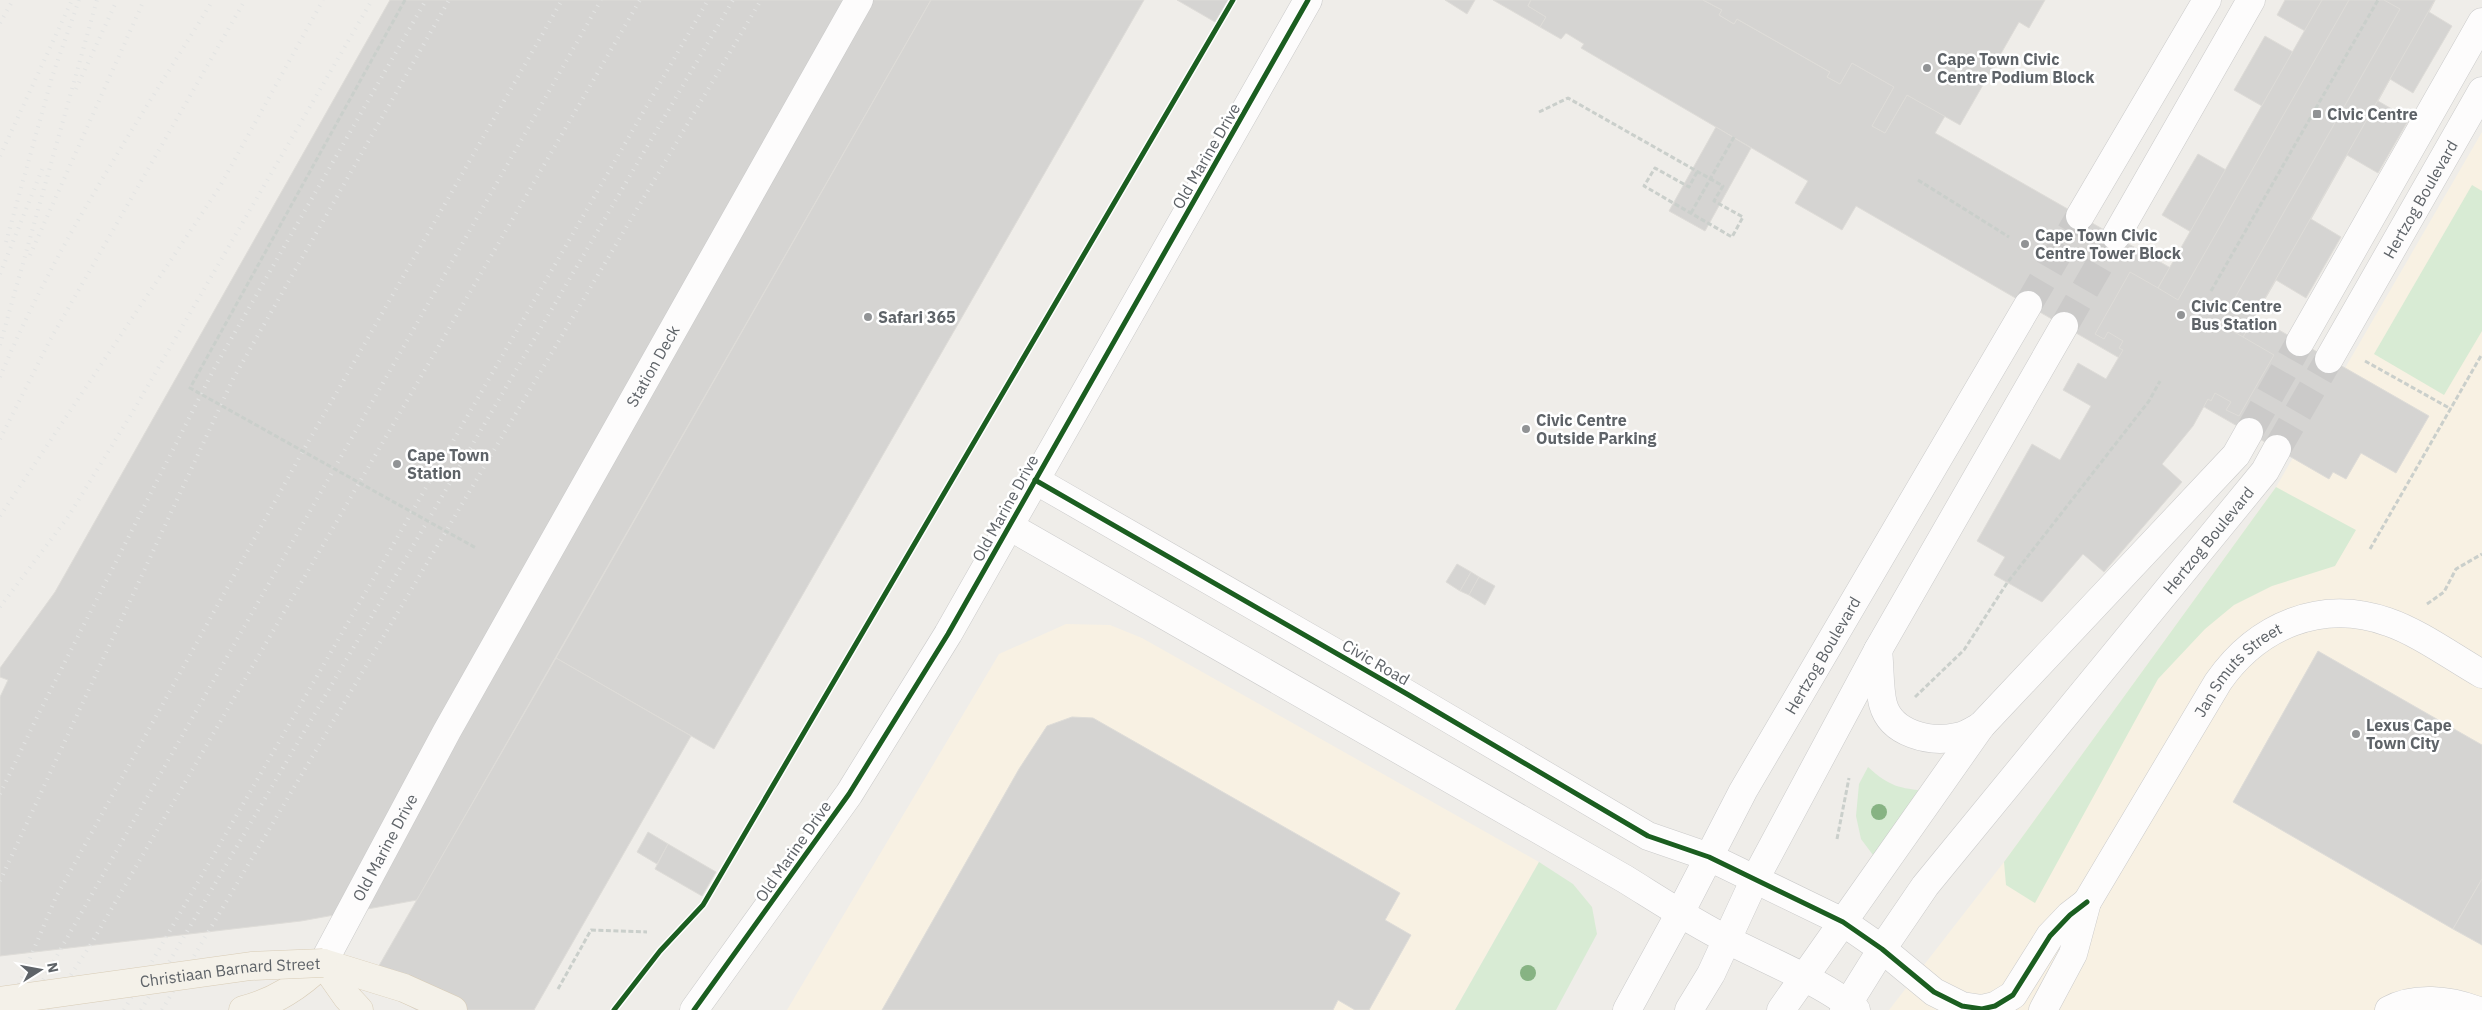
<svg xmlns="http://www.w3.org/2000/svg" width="2482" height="1010" font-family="'IBM Plex Sans',sans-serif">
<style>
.commercial{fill:#f8f1e3}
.green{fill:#d8ebd4}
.building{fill:#d5d4d2;stroke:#dedcd8}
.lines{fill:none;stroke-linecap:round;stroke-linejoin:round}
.minor-tunnel{stroke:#cbcac9;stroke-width:28;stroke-dasharray:28 14;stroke-linecap:butt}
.minor-casing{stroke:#cacaca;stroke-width:29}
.major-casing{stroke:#d8ccb6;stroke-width:29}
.path{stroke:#cacfcb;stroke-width:3;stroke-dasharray:5 2.5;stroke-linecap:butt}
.minor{stroke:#fdfcfc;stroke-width:28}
.major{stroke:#f4f1e9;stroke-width:28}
.rail{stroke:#e3e4e3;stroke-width:4;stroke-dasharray:1 6;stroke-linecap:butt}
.major-bridge-casing{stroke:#d8ccb6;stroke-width:29;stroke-linecap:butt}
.path-bridge{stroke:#cacfcb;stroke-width:3;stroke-dasharray:5 2.5;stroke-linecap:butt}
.major-bridge{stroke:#f4f1e9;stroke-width:28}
.cycleway-casing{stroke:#fff;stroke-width:8}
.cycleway{stroke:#1b5e20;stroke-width:5}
.tree{fill:#87b383}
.poi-dot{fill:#919395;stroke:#fff;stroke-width:2}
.labels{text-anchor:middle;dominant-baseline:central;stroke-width:5;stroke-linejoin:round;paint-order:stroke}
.poi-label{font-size:16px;font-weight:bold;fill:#5e6368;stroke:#fff;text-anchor:start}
.street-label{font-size:16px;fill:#5e6368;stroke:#fff}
</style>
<rect width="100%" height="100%" fill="#efede9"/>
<g class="commercial">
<path d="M2482,132V1010H1889L2004,862L2276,487Z"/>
<path d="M1066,624L1110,625L1142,638L1539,862L1455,1010H787L999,654Z"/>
</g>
<g class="green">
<path d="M2472,185L2482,191V331L2444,395L2374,354Z"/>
<path d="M2276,487L2356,530L2335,566L2272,586L2234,605L2205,629L2158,679L2035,903L2006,885L2004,862Z"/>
<path d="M1868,767C1890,787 1899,788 1927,791L1876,859L1861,839L1856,816L1859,784Z"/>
<path d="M1539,862L1573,884L1592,907L1597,934L1556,1010H1455Z"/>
</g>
<g class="building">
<path d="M390,0H931L417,900L301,921L0,956V697L8,680L0,677V668L55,592Z"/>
<path d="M931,0H1144L714,749L556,658Z"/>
<path d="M1177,0H1228L1215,22Z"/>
<path d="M1445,0H1475L1467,14Z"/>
<path d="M1493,0H1531L1528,6L1546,17L1540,27Z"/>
<path d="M1531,0H1703L1722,10L1719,15L1734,24L1737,19L1830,72L1827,77L1840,84L1852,63L1894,87L1872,126L1885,133L1907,95L1945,116L1935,133L2429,416L2396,473L2361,453L2346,479L2333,472L2329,479L1856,206L1842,230L1795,203L1808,181L1581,48L1584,44L1566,33L1561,39L1540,27L1546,17L1528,6Z"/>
<path d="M1703,0H2045L2029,28L2019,22L1960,125L1907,95L1885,133L1872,126L1894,87L1852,63L1840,84L1827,77L1830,72L1737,19L1734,24L1719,15L1722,10Z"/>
<path d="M2285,0H2435L2429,12L2452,26L2413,93L2390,79L2378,101L2409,119L2378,173L2347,155L2311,219L2341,237L2306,298L2276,280L2243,337L2274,355L2239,416L2226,410L2231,402L2215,393L2211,401L2208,399L2193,426L2162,464L2182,482L2104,572L2083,554L2042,602L1994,575L2005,557L1977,541L2032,444L2060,460L2091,406L2063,390L2078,363L2106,379L2123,350L2119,348L2123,341L2108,332L2104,339L2095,334L2130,272L2158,288L2191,232L2162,215L2198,154L2226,170L2262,106L2234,90L2265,36L2293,52L2305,31L2277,15Z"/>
<path d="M2322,0H2349L2178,300L2158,288Z"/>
<path d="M2384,0H2435L2243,337L2220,324L2400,9Z"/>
<path d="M1716,127L1751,148L1705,231L1669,211Z"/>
<path d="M1457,564L1471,572L1460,591L1446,582Z"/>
<path d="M1471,572L1479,577L1469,595L1460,591Z"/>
<path d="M1479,577L1495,586L1485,605L1469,595Z"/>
<path d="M2318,651L2482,745V879L2453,929L2233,802Z"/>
<path d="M556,658L691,736L534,1010H417L369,983Z"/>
<path d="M1072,717L1093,718L1400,893L1385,920L1411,935L1369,1010H1355L1338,1000L1333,1010H882L1019,769L1047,726Z"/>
<path d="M648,832L668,844L657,864L637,852Z"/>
<path d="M668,844L716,872L702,896L655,869Z"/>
<path d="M2482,879V945L2453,929Z"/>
</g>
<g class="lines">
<g class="minor-tunnel">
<path d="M2028,305L2080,216"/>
<path d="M2064,326L2116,236"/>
<path d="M2249,432L2300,342"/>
<path d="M2277,449L2329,359"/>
</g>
<g class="minor-casing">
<g id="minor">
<path d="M2080,216L2207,0"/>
<path d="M2116,236L2251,0"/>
<path d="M2300,342L2482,22"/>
<path id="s1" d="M2329,359L2482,91"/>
<path d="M1035,480L1407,694L1648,836L1709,857L1843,922L1882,949L1934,992L1962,1006L1982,1009L1995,1006L2013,995L2050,936L2070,915L2087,902"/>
<path d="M1009,526L1625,879C1659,900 1692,922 1728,940C1766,960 1824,983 1856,1010"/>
<path d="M1878,650C1880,666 1879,689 1883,704C1891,734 1930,743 1957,737C1965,736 1974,730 1981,726"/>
<path id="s2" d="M323,963L447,731L859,0"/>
<path d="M694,1010L849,794L948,634L1308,0"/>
<path id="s3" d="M1627,1010L1680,913L1743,791L2028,305"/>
<path d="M1689,1010L1711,974L1754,881L1878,650L2064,326"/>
<path d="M1781,1010L1981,726L2236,455L2249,432"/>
<path id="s4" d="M1844,1010L1882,949L1925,886L2265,471L2277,449"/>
<path id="s5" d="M2043,1010L2073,954L2087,902L2218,682C2257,626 2321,598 2388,622C2418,632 2454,658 2482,674"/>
<path d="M2389,1010C2415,996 2449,1000 2476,1010"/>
</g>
</g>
<g class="major-casing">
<g id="major">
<path d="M323,963L404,988L453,1010"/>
<path d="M323,963L347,997L359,1010"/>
<path d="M243,1010C275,1002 299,986 323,963"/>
</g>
</g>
<g class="path">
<path d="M1539,112L1568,98L1723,186L1714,201L1743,217L1732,237L1644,186L1655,168L1689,187L1697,172"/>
<path d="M1918,180L2009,237"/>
<path d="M2211,291L2378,0"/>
<path d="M2365,361L2451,409"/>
<path d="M2370,549L2482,354"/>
<path d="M2427,604L2444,592L2456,569L2482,554"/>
<path d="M1915,697L1964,650L2007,583L2149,401L2160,381"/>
<path d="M1837,839L1849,778"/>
<path d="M558,989L591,930L647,932"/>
</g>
<use href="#minor" class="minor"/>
<use href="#major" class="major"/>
<g class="rail">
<path d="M0,23L13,0"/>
<path d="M76,89L117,0"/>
<path d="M0,156L72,0"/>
<path d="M6,242L52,77L79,0"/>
<path d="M30,255L144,0"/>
<path d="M0,274L43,167"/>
<path d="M0,345L97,0"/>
<path d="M0,377C56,243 137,123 213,0"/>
<path d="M0,439L50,340L245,0"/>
<path d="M0,516L219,188L323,0"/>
<path d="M0,607L68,517L132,413L372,0"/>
<path d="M0,794L39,713L215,367L426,0"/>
<path d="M0,881L233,379L449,0"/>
<path d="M8,1010L56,897L299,458L562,0"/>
<path d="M26,1010L601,0"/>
<path d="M48,1010L91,944L640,0"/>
<path d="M124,1010L708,0"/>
<path d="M141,1010L733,0"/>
<path d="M162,1010L761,0"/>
</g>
<g class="major-bridge-casing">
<g id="major-bridge">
<path id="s6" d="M0,1001L251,966L323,963"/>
</g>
</g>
<g class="path-bridge">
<path d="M405,0L190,388L476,548"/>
<path d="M1691,213L1734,137"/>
</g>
<use href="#major-bridge" class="major-bridge"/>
<g class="cycleway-casing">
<g id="cycleway">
<path d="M1035,480L1407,694L1648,836L1709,857L1843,922L1882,949L1934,992L1962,1006L1982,1009L1995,1006L2013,995L2050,936L2070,915L2087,902"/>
<path d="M614,1010L660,951L703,905L1233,0"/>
<path d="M694,1010L849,794L948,634L1308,0"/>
</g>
</g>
<use href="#cycleway" class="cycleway"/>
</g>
<g class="tree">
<circle cx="1879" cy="812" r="8"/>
<circle cx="1528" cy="973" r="8"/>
</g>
<g class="poi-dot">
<circle cx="1927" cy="68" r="5"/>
<rect x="2312" y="109" width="10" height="10" rx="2.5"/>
<circle cx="2025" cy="244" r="5"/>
<circle cx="2181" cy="315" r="5"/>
<circle cx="868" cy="317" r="5"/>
<circle cx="1526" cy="429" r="5"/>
<circle cx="397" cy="464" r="5"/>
<circle cx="2356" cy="734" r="5"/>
</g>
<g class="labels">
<g class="poi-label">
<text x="1937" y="59">Cape Town Civic<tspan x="1937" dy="18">Centre Podium Block</tspan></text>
<text x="2327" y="114">Civic Centre</text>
<text x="2035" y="235">Cape Town Civic<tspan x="2035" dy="18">Centre Tower Block</tspan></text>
<text x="2191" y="306">Civic Centre<tspan x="2191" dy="18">Bus Station</tspan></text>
<text x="878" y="317">Safari 365</text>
<text x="1536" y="420">Civic Centre<tspan x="1536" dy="18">Outside Parking</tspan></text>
<text x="407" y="455">Cape Town<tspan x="407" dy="18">Station</tspan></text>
<text x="2366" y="725">Lexus Cape<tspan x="2366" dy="18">Town City</tspan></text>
</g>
<g class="street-label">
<text transform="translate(1206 156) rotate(-60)">Old Marine Drive</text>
<text stroke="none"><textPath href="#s1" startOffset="184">Hertzog Boulevard</textPath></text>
<text stroke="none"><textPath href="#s2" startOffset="682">Station Deck</textPath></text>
<text transform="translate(1005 508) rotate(-61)">Old Marine Drive</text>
<text stroke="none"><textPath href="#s4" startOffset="595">Hertzog Boulevard</textPath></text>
<text stroke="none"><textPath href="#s3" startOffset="405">Hertzog Boulevard</textPath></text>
<text transform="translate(1376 662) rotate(30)">Civic Road</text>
<text stroke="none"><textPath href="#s5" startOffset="396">Jan Smuts Street</textPath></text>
<text stroke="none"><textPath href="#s2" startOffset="131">Old Marine Drive</textPath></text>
<text transform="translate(793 851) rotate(-55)">Old Marine Drive</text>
<text stroke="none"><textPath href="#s6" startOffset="232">Christiaan Barnard Street</textPath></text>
</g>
</g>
<g transform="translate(40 970) rotate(79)" stroke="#ffffff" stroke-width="4" paint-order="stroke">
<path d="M0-4L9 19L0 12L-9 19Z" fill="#5e6368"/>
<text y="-8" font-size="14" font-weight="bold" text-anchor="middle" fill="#5e6368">N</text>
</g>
</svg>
